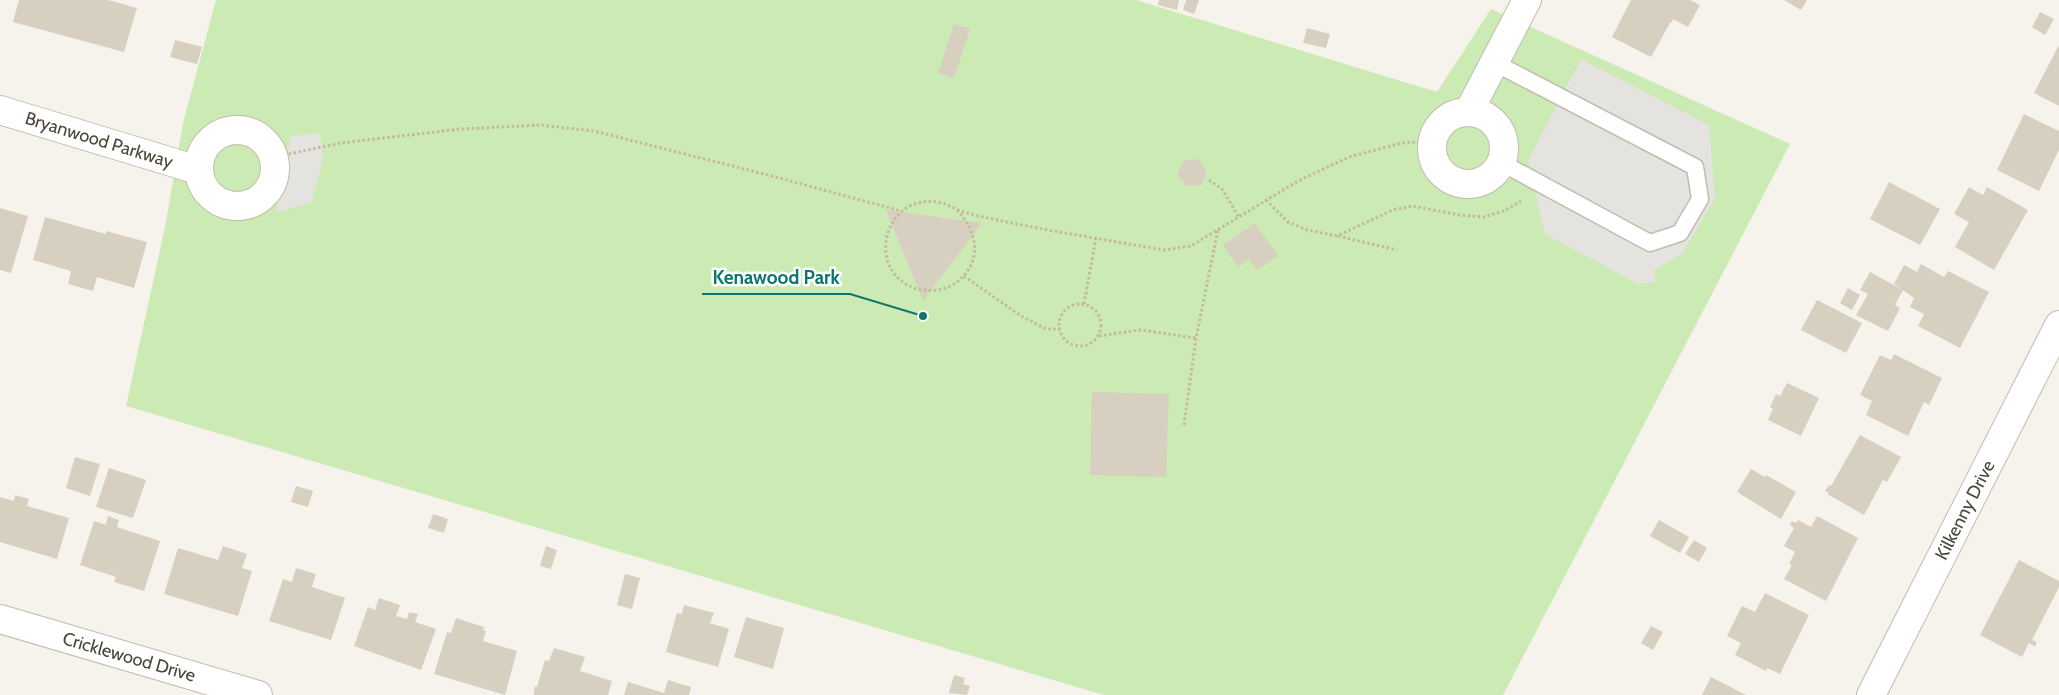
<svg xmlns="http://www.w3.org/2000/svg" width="2059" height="695" font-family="Cabin,sans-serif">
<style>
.green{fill:#cceab3}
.parking{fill:#e4e3df}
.building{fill:#d7d0c0}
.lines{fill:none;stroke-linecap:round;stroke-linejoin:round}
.lane-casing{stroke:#c1bcad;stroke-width:19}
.street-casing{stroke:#c1bcad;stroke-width:30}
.path{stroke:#c3ba9e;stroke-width:3;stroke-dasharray:2.5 2.5;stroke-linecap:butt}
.lane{stroke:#fff;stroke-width:16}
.street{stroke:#fff;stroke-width:28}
.labels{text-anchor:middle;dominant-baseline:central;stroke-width:5;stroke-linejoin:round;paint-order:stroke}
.street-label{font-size:18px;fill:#4a4538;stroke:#fff}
.leader{fill:none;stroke:#0f766e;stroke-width:2}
.callout-dot{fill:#0f766e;stroke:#fff;stroke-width:2}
.callout-label{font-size:19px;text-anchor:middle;font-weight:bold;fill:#0f766e;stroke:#fff;stroke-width:5;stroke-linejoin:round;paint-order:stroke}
</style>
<rect width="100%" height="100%" fill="#f5f3eb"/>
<path class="green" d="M216,0H1136L1437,92L1491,9L1790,144L1503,695H1104L126,406L165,227L183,123Z"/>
<g class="parking">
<path d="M1581,59L1709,125L1715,199L1682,254L1654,270L1655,282L1638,284L1545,234L1528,161Z"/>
<path d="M320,133L323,159L312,202L276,213L291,136Z"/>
</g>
<g class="building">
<path d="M19,0H108L137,8L124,52L13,22Z"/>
<path d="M1159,0H1179L1177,10L1158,5Z"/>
<path d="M1186,0H1199L1194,14L1183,10Z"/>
<path d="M1631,0H1690L1700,5L1688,27L1673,19L1671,23H1670L1651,57L1612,37Z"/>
<path d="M1784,0H1807L1801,10Z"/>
<path d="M2040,12L2054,19L2045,35L2032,27Z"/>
<path d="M954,24L970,29L954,78L938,73Z"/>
<path d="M1307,28L1330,34L1326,48L1303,43Z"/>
<path d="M175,40L202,47L197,64L170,57Z"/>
<path d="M2059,45V106L2034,93Z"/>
<path d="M2024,114L2059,131V150L2039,191L1997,170Z"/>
<path d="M1199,159L1207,172L1201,185L1186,186L1177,174L1184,161Z"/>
<path d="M1889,182L1940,209L1920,245L1870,219Z"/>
<path d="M1969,187L1983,195L1987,187L2028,210L1994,270L1955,247L1969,222L1954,214Z"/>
<path d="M0,208L28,216L11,273L0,270Z"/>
<path d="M886,210L982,223L923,301Z"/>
<path d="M45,217L106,234V231L147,242L134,288L97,277L93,291L68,284L71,271L33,260Z"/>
<path d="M1255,223L1278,256L1257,270L1249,259L1238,267L1223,245Z"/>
<path d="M1921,264L1944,277L1948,271L1989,292L1960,348L1918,326L1924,314L1910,307L1914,298L1894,284L1904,265L1917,272Z"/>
<path d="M1870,272L1903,290L1895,305L1900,308L1888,331L1856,315L1868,294L1860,290Z"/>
<path d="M1848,288L1860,295L1852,310L1840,303Z"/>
<path d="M1817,300L1862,323L1846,353L1801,330Z"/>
<path d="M1894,354L1942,378L1929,405L1924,402L1908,436L1866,415L1872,401L1860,395L1880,355L1891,360Z"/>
<path d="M1787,383L1819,398L1801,436L1768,420L1773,409L1770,407L1776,394L1780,396Z"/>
<path d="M1092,392L1169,394L1166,477L1090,475Z"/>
<path d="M1860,435L1901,457L1887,482L1883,480L1864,515L1827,494L1829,493L1825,491L1829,485L1831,486Z"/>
<path d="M75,457L100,464L90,496L66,488Z"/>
<path d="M109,468L146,480L133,518L96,507Z"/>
<path d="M1751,469L1765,477L1766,475L1796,492L1781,519L1737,492Z"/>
<path d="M296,486L313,491L308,507L291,502Z"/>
<path d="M15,495L29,499L27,506L69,518L57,559L0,542V497L14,501Z"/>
<path d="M433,514L448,519L444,533L428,528Z"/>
<path d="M108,516L119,520L117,527L160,541L144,591L114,582L116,577L80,565L94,521L106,525Z"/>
<path d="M1817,516L1858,538L1826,601L1784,579L1792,565L1789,564L1795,552L1784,546L1794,528L1790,525L1792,521L1796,523L1798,520L1811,527Z"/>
<path d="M1659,520L1689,537L1680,553L1650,536Z"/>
<path d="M1694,540L1707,548L1699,562L1685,554Z"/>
<path d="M223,546L247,554L242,568L252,571L238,616L164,594L178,548L218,560Z"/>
<path d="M546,546L557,550L551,569L540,566Z"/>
<path d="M2019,560L2059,581V587L2032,640L2037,642L2035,647L2029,643L2022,657L1980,635Z"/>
<path d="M296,568L316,574L312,587L345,598L331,640L269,621L283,579L292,582Z"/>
<path d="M625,574L640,578L632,609L617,605Z"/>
<path d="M1765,593L1809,615L1780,674L1767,668L1766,671L1735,655L1741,643L1727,636L1742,606L1755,612Z"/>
<path d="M379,598L400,605L396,616L407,619L409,612L418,614L415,622L436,629L421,670L354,646L368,607L375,610Z"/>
<path d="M684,605L714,613L710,623L729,629L718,667L666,652L677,613L682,614Z"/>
<path d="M746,617L784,628L773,669L734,657Z"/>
<path d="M456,618L484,627L483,630L486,631L483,641L517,651L505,695L434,674L447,632L451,633Z"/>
<path d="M1651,626L1663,632L1653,650L1641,643Z"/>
<path d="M554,648L585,657L580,671L612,681L608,695H534V692L535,686L537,687L545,660L549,661Z"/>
<path d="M954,675L965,678L963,684L970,686L967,695L949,693Z"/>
<path d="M1711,677L1746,695H1702Z"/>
<path d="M668,680L691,687L689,695H624L628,682L664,693Z"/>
</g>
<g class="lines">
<g class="lane-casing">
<path id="lane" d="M1495,63L1695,167L1700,199L1680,233L1650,243L1502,163"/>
</g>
<g class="street-casing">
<g id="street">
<path d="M0,110L198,170"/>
<path d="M1469,111L1527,0"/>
<circle cx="1468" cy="148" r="36"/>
<circle cx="237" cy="168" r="38"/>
<path d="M0,619L258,695"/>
<path d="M1871,695L2059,325"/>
</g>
</g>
<g class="path">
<path d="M274,157L341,143L460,129L540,125L594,131L772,176L901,211"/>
<path d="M1209,180L1222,189L1239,217"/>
<path d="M1266,200L1288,222L1307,230L1337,236L1393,210L1412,206L1460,215L1484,217L1506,210L1521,201"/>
<path d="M957,210C979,233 983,264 954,284C943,291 929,292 917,289C862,272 885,189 942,203C947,204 951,207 956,209C967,214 980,216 992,219C1049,231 1107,240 1164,250L1191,246L1298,181L1349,157L1402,143L1433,141"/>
<path d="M1338,236L1397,250"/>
<path d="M964,276L1021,316L1046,329H1060"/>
<path d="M1084,304L1096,238"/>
<circle cx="1080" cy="325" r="21"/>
<path d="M1099,336L1140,330L1196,338"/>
<path d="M1184,425L1196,338L1218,230"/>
</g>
<use href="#lane" class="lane"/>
<use href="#street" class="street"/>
</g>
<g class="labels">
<g class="street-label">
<text transform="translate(99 140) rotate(17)">Bryanwood Parkway</text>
<text transform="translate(1965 510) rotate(-63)">Kilkenny Drive</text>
<text transform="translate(129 657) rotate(16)">Cricklewood Drive</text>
</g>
</g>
<path class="leader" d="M923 316L850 294H702"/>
<circle class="callout-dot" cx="923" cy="316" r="5"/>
<g class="callout-label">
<text x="776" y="284">Kenawood Park</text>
</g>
</svg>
